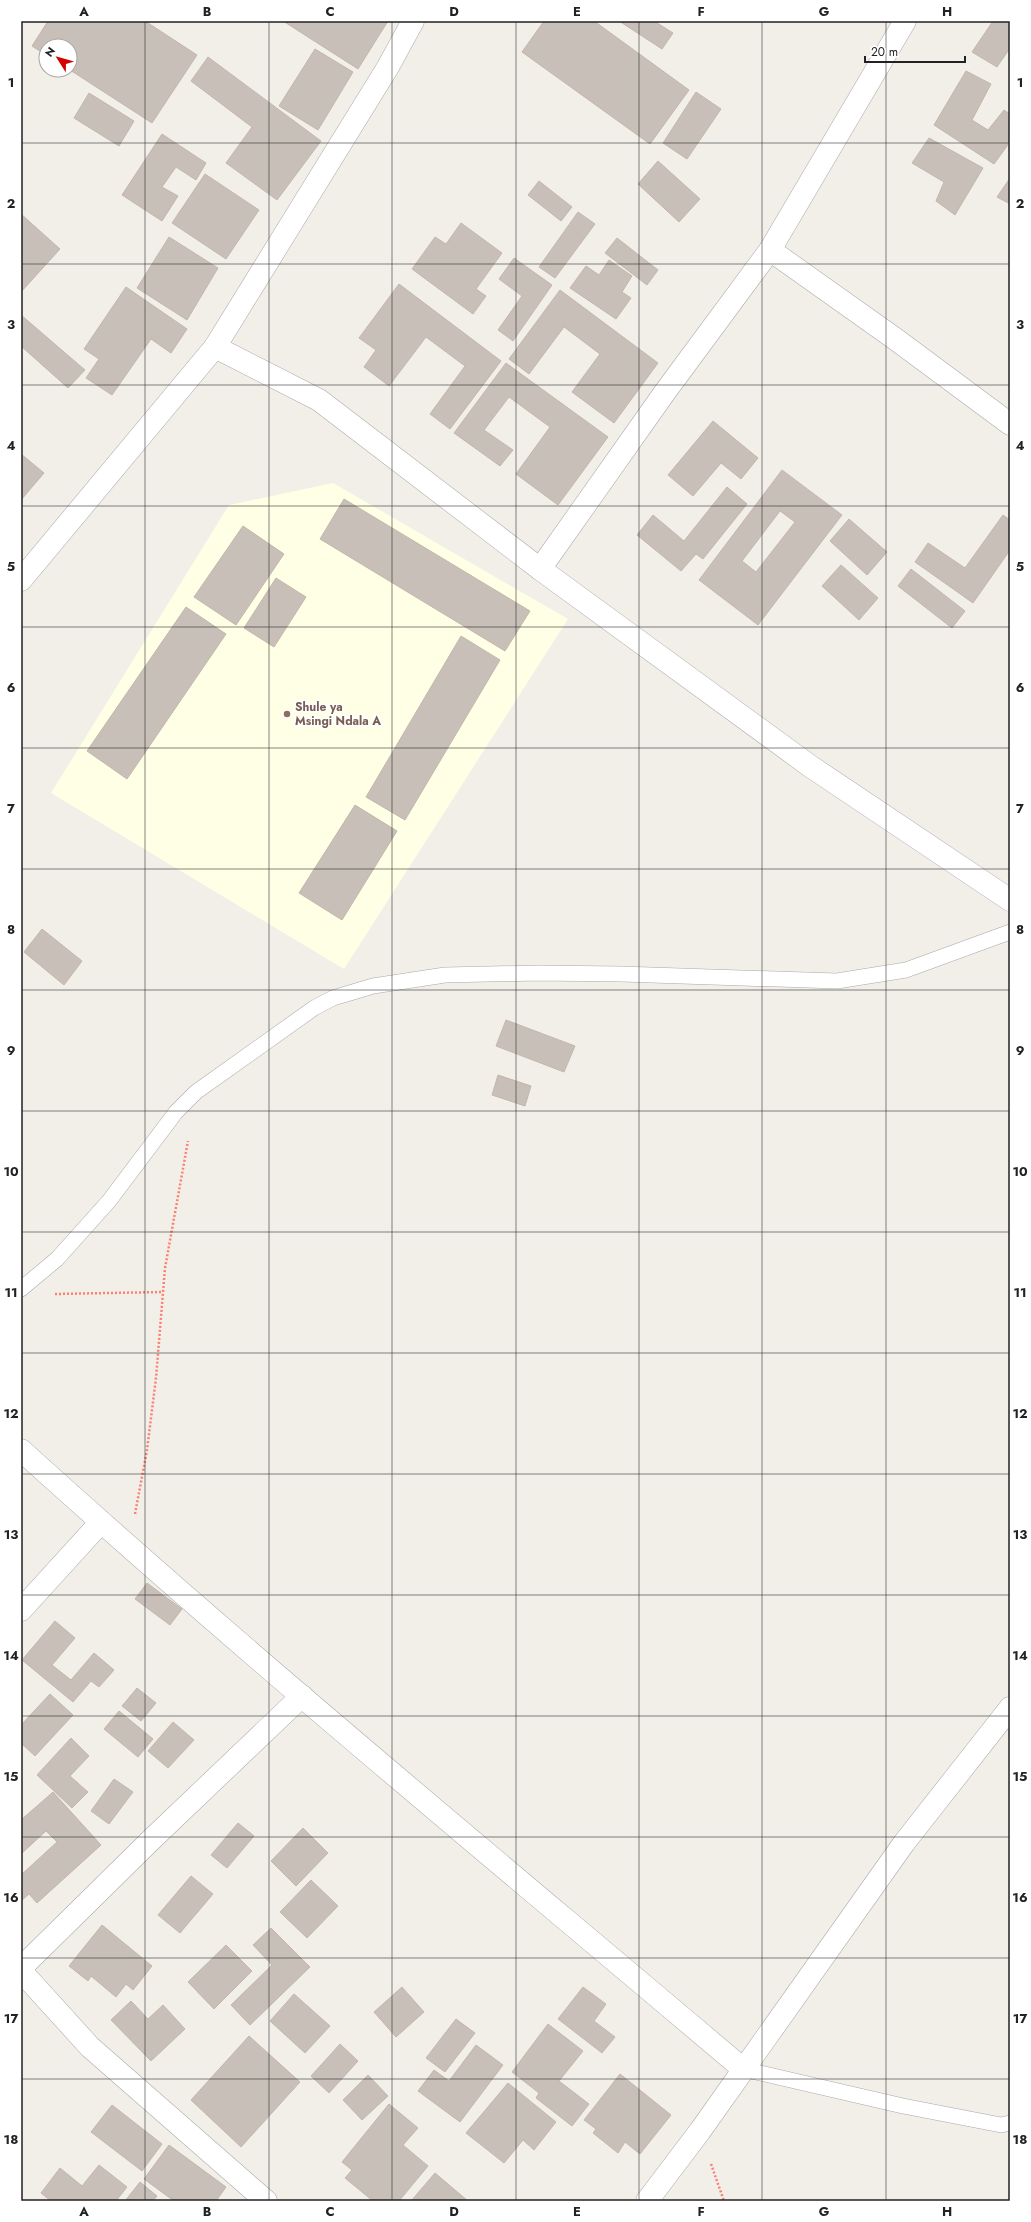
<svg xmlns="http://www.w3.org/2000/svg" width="1031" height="2222" font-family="Jost,sans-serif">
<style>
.education{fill:#ffffe5}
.building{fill:#c7bfb8;stroke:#c4b6ab;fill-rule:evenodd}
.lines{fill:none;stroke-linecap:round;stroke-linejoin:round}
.service-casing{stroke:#a9a9a9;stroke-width:16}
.minor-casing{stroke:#a9a9a9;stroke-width:23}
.tertiary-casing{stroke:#a9a9a9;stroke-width:23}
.path{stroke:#fa8072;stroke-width:2.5;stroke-dasharray:2 2;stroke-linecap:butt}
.service{stroke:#fff;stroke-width:15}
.minor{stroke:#fff;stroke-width:22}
.tertiary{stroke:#fff;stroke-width:22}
.grid{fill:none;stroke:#222;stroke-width:1;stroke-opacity:0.55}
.education-dot{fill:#8d6e63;stroke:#fff;stroke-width:1.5}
.labels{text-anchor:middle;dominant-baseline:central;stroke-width:3.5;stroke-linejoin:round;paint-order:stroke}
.education-label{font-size:12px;font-weight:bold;fill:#785e54;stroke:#fff;text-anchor:start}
.neatline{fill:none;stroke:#222;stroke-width:1.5}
.grid-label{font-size:13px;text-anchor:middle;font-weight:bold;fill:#222}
</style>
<rect width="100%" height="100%" fill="#f2efe9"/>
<path class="education" d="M333,483L568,619L344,969L51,793L229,505Z"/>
<g class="building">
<path d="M48,21H145L197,55L152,123L70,70V46H46V55L32,46Z"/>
<path d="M283,21H388L358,69Z"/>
<path d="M544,21H594L689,90L650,144L522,52Z"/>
<path d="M619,21H654L673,33L662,49Z"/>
<path d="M993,21H1010V48L997,67L972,52Z"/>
<path d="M315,49L353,72L318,130L279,106Z"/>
<path d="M208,57L321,141L277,200L226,163L252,127L191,81Z"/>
<path d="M966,71L991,84L972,120L988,130L1004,110L1010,114V142L994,164L934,125Z"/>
<path d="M696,92L721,109L687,159L663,143Z"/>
<path d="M89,93L134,121L119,146L74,118Z"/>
<path d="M162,134L206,163L196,180L176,167L162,187L178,196L162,221L122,195Z"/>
<path d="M929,138L983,168L955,215L936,201L944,182L912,163Z"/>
<path d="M658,161L700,199L679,222L638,184Z"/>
<path d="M205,174L259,210L226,259L172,223Z"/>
<path d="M1010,178V204L997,197Z"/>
<path d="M539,181L572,207L561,221L528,195Z"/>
<path d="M578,212L595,224L555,278L539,267Z"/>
<path d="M21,214L60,249L21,292Z"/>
<path d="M461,223L502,253L476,289L486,296L473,314L412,269L435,237L446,244Z"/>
<path d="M169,237L218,268L187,320L137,288Z"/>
<path d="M617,238L658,270L647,285L605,253Z"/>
<path d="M514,258L552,285L513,341L498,330L522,296L499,279Z"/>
<path d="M609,260L632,276L622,292L631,298L616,319L570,288L586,266L599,275Z"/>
<path d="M399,284L501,361L450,429L430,414L465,366L426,337L389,386L364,367L376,350L359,338Z"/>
<path d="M126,287L187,329L171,353L151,339L112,395L86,378L99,359L84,349Z"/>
<path d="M560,290L658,363L614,423L572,392L600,354L564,327L529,374L509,359Z"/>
<path d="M21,315L85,370L68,388L21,346Z"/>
<path d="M506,363L608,437L558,505L516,474L550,427L509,397L484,430L513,450L500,466L454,433Z"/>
<path d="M713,421L758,458L741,479L721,463L693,496L668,475Z"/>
<path d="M21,454L44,473L21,500Z"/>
<path d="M782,470L842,515L758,625L699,580ZM780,511L795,522L756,572L742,561Z"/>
<path d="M727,487L747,504L703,559L696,554L681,571L637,535L653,515L684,541Z"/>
<path d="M344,499L530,611L505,651L320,539Z"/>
<path d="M1003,515L1010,520V550L973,603L915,562L928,543L965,568Z"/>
<path d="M849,519L887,552L867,575L830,541Z"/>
<path d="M243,526L284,554L236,625L194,597Z"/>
<path d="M841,565L878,598L859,620L822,586Z"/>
<path d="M911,569L965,611L952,628L898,586Z"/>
<path d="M276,578L306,597L274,647L244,628Z"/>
<path d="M186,607L226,634L127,779L87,751Z"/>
<path d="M461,636L500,660L405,820L366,797Z"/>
<path d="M355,805L397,831L342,920L299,893Z"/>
<path d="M42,929L82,961L64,985L24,952Z"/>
<path d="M506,1020L575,1046L564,1072L496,1046Z"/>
<path d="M498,1075L531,1086L525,1106L492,1095Z"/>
<path d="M147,1583L182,1609L170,1625L135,1599Z"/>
<path d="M55,1621L75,1638L52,1665L71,1680L94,1653L114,1670L99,1687L91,1681L73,1702L22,1660Z"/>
<path d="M137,1688L156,1703L141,1721L122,1706Z"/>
<path d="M50,1694L73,1715L35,1756L21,1743V1725Z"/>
<path d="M119,1711L153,1739L138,1757L104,1729Z"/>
<path d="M173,1722L194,1740L168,1768L148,1751Z"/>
<path d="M71,1738L89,1756L70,1776L88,1792L72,1808L37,1775Z"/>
<path d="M114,1779L133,1792L109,1824L91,1811Z"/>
<path d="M53,1792L101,1845L37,1903L29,1894L21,1901V1875L57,1842L46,1831L21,1854V1820Z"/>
<path d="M238,1823L254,1836L227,1868L211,1855Z"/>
<path d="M303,1828L328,1853L296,1886L271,1861Z"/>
<path d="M191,1876L213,1894L180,1933L158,1915Z"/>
<path d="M311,1880L338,1906L307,1938L280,1912Z"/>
<path d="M102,1925L152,1966L133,1990L126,1984L116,1997L91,1976L88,1981L69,1966Z"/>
<path d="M271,1928L310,1967L250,2025L231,2005L272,1965L253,1945Z"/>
<path d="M226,1945L252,1971L214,2009L188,1982Z"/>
<path d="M402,1987L424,2012L396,2037L374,2012Z"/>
<path d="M583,1987L606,2004L594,2021L615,2037L602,2053L558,2019Z"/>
<path d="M294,1994L330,2026L305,2053L270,2021Z"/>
<path d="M131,2001L148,2019L163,2005L185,2029L151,2061L111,2020Z"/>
<path d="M456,2019L475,2033L445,2072L426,2058Z"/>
<path d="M548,2024L583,2051L559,2081L589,2104L572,2126L536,2098L539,2093L512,2072Z"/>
<path d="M249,2036L300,2082L241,2147L191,2100Z"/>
<path d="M340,2044L358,2061L329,2093L311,2076Z"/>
<path d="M476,2045L503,2065L460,2122L418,2091L434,2070L449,2081Z"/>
<path d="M620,2074L671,2115L640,2154L625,2142L618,2153L593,2133L596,2129L584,2120Z"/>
<path d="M368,2075L388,2096L362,2120L343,2100Z"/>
<path d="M508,2083L556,2122L534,2150L523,2140L504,2163L466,2133Z"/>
<path d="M389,2104L418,2128L403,2145L428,2166L399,2201H373L345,2178L352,2170L342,2162Z"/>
<path d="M112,2105L162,2144L142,2171L91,2132Z"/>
<path d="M169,2145L226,2187L216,2201H174L144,2179Z"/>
<path d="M99,2165L127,2187L116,2201H51L41,2193L60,2168L82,2186Z"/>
<path d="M435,2173L468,2201H411Z"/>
<path d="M140,2182L157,2196L153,2201H125Z"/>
</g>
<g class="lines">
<g class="service-casing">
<g id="service">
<path d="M21,1289L57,1259L109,1201L176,1112L196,1092L314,1008L333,998L373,986L445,975L537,973L621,974L837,981L906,970L1010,932"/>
<path d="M743,2069L903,2106L1001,2125L1010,2123"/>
</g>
</g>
<g class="minor-casing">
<g id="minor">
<path d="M770,250L894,338L1010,424"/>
<path d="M215,347L319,400L540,569L810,766L1010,900"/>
<path d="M540,569L665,392L770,250L905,21"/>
<path d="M21,1450C256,1663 501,1864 743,2069"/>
<path d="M21,1610L101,1522"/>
<path d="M21,1968L151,1840L302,1696"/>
<path d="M21,1971L90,2047L266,2201"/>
<path d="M647,2201L700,2131L904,1843L1010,1708"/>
</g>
</g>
<g class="tertiary-casing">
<path id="tertiary" d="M21,580L215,347L388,67L413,21"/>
</g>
<g class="path">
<path d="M55,1294L162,1292"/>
<path d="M135,1514L147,1450L156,1378L165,1268L188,1141"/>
<path d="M711,2164L724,2201"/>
</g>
<use href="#service" class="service"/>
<use href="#minor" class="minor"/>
<use href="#tertiary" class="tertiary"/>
</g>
<path class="grid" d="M145,21V2201M269,21V2201M392,21V2201M516,21V2201M639,21V2201M762,21V2201M886,21V2201M21,143H1010M21,264H1010M21,385H1010M21,506H1010M21,627H1010M21,748H1010M21,869H1010M21,990H1010M21,1111H1010M21,1232H1010M21,1353H1010M21,1474H1010M21,1595H1010M21,1716H1010M21,1837H1010M21,1958H1010M21,2079H1010"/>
<circle class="education-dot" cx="287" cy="714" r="4"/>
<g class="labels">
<g class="education-label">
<text x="295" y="707">Shule ya<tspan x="295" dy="14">Msingi Ndala A</tspan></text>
</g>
</g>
<rect width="1031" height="2222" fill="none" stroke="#ffffff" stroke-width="44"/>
<g transform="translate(58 58) rotate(307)"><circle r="19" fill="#ffffff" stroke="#a7a7a7"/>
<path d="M0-3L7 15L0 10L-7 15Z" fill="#d40000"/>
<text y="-6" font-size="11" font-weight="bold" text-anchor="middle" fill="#222222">N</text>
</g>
<path d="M865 56v6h100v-6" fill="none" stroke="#222222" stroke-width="2"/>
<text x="871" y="56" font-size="12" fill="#222222" stroke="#ffffff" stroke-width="3" paint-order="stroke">20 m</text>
<rect x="22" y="22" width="987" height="2178" class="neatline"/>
<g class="grid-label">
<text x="84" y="16">A</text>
<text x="207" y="16">B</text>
<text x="330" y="16">C</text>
<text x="454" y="16">D</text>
<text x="577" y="16">E</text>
<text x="701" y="16">F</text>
<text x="824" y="16">G</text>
<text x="947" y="16">H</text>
<text x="11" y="87">1</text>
<text x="1020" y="87">1</text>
<text x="11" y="208">2</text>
<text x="1020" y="208">2</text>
<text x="11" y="329">3</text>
<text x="1020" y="329">3</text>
<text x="11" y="450">4</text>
<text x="1020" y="450">4</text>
<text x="11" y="571">5</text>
<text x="1020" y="571">5</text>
<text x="11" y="692">6</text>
<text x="1020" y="692">6</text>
<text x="11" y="813">7</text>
<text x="1020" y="813">7</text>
<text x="11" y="934">8</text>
<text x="1020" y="934">8</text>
<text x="11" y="1055">9</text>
<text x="1020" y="1055">9</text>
<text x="11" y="1176">10</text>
<text x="1020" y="1176">10</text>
<text x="11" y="1297">11</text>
<text x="1020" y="1297">11</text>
<text x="11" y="1418">12</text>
<text x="1020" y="1418">12</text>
<text x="11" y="1539">13</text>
<text x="1020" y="1539">13</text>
<text x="11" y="1660">14</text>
<text x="1020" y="1660">14</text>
<text x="11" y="1781">15</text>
<text x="1020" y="1781">15</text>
<text x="11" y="1902">16</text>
<text x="1020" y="1902">16</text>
<text x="11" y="2023">17</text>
<text x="1020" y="2023">17</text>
<text x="11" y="2144">18</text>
<text x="1020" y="2144">18</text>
<text x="84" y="2216">A</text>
<text x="207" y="2216">B</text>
<text x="330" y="2216">C</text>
<text x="454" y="2216">D</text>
<text x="577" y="2216">E</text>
<text x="701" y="2216">F</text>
<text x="824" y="2216">G</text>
<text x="947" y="2216">H</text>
</g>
</svg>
